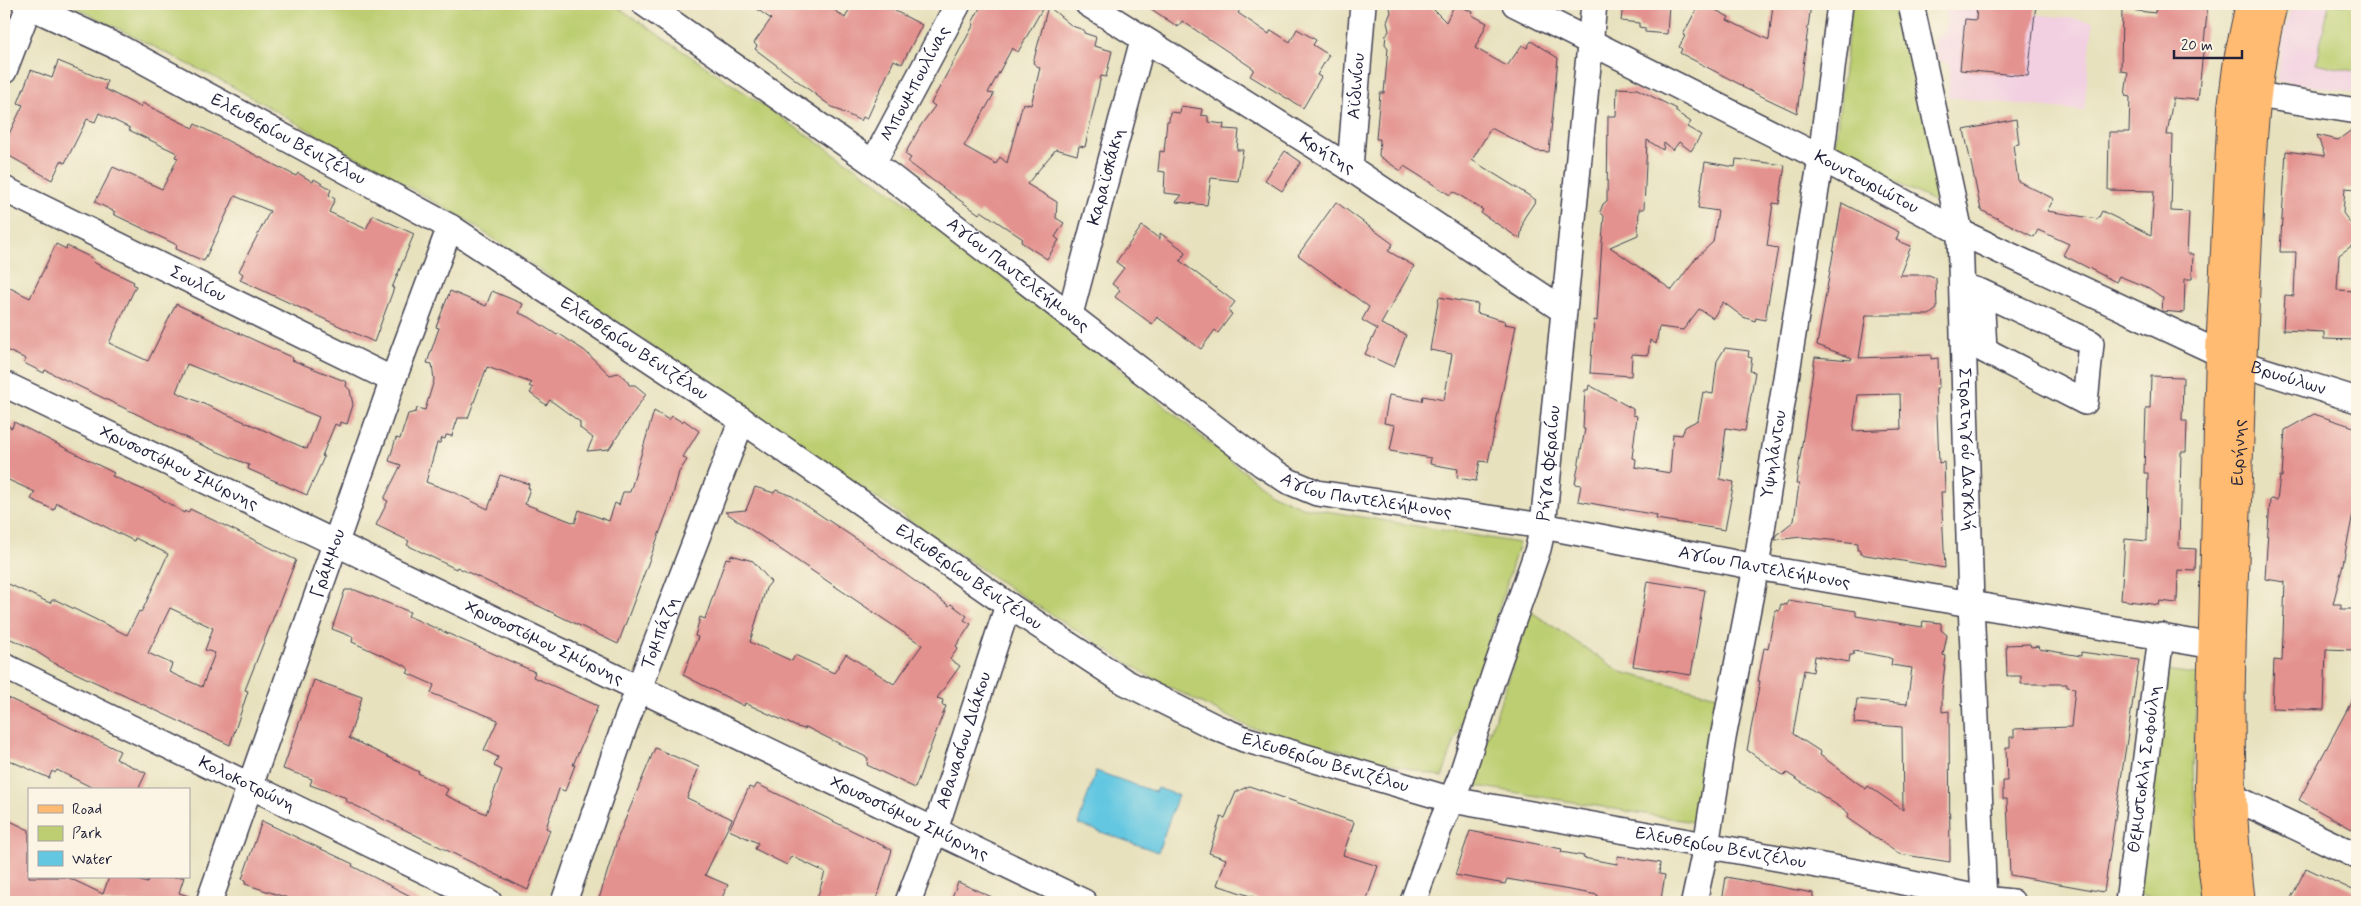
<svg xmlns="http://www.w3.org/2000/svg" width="2361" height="906" font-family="Mynerve,sans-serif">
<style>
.built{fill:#f2cfe1}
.green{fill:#bcce71;stroke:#6f7856}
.water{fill:#63c7e1;stroke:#42748e}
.building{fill:#e3928f;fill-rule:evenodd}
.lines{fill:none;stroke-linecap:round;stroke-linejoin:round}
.minor-casing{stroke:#403f4f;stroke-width:28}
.major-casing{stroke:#403f4f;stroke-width:30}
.minor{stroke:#fff;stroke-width:25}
.major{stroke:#ffbb71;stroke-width:28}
.labels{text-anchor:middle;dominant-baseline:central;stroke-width:4.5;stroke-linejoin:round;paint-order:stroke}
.street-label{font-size:18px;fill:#22223b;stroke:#fcf5e5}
</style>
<rect width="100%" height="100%" fill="#fcf5e5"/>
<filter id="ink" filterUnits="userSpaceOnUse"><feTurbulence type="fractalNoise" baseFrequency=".02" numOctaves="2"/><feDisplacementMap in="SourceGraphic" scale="10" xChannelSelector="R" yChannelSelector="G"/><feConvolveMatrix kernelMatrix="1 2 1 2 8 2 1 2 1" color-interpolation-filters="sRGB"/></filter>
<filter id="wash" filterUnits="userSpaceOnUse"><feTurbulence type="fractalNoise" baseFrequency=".0096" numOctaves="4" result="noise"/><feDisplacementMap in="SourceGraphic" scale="20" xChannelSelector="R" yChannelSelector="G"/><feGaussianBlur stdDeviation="1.12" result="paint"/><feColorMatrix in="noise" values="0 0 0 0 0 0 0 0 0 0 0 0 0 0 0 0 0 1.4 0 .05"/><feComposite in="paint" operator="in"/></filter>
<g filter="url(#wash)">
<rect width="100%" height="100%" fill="#e7e1be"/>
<g class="built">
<path d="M1947,4L2093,21L2084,111L1948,97L1950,64L1937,59L1934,40L1945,31Z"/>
<path d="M2292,4H2357V92L2278,81L2281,46Z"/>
</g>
<g class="green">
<path d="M69,4H613L887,189L1065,324L1270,493L1302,507L1519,543L1483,661L1442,777L1249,727L1152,678L1014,591L466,220L230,85Z"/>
<path d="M1852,4H1904L1944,206L1834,153Z"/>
<path d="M2329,4H2357V72L2316,63Z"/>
<path d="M1530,611L1621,672L1717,696L1693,822L1471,785L1510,675Z"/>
<path d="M2163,670L2197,674L2193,769L2200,902L2135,895Z"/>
</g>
<path class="water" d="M1096,771L1155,792L1157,788L1178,795L1158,852L1078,824Z"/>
<g id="blocks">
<g class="building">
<path d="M750,4H826L845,18L852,4H882L922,25L902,64L894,60L867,119L863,117L861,121L832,107L755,49L757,46L754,43L771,19Z"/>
<path d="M982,4H1045L1018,52L1012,48L988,93L994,94L964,146L996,164L1000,157L1007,163L1023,103L1031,105L1040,68L1033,63L1048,6L1072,26L1084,30V33L1096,37L1094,46L1112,51L1106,77L1101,76L1085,147L1079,146L1077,155L1056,149L1027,184L1057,202L1056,218L1064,223L1055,237L1059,240L1047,259L1021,242L1023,239L981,211L979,214L954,196L908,162L911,158L905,154L921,125L935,106L931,103L974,24L972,23Z"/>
<path d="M1144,4H1231L1240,10L1238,13L1269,34L1271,30L1290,42L1297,29L1316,40L1313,45L1329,55L1317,75L1321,77L1303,108L1250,76L1254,69L1182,21L1178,27Z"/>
<path d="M1389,4H1428L1446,22L1455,4L1473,12L1472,15L1487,23L1475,48L1507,66L1522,45L1527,48L1531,41L1558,58L1549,152L1536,151L1491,128L1472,160L1536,200L1524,218L1520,239L1481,213L1483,210L1456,193L1452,192L1450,195L1404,166L1401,171L1379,156L1380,139H1376L1380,93H1384L1388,48L1385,44L1386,35L1389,31L1387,22L1391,12Z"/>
<path d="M1623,4H1669L1667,34L1645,32V28L1639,27V23L1621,21Z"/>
<path d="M1699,4H1704L1729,17L1727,20L1769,40L1773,4H1811L1797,113L1742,87L1743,86L1680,53L1682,49L1679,47L1685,36L1683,35Z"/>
<path d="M1977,4H2036L2028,76L1960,70L1965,19L1976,20Z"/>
<path d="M2156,4H2208L2198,100L2173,98L2167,135H2173L2171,211L2189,212L2187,254H2193L2192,279H2185L2184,313L2162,311L2163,298L2149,288L2119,276L2116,282L2063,255L2069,244L2038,230L2034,237L1981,210L1964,130L2016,119L2019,144L2013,145L2018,181L2054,199L2047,211L2098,219L2102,211L2151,235L2154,191L2108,190L2109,132H2129L2130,97L2125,96L2128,72L2121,71L2122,9L2155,13Z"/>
<path d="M58,61L107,81L105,89L140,107L142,103L193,128L195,124L296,176L298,173L313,182L314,179L331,189L329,195L335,199L329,212L366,229L373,215L414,234L392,288H394L374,342L240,280L243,274L239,271L270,211L235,196L204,261L176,249L177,245L113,214L115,212L95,202L113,167L162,189L178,158L175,157L177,153L129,130L130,128L99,113L95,122L87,119L65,163L61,161L52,180L4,153V144L23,105L18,103L31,70L52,78Z"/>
<path d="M1617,88L1637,89L1677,109L1675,111L1691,122L1687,127L1701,135L1691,151L1679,142L1673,150L1664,143L1663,150L1647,140L1644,209H1639L1638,235L1610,247L1672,290L1696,258L1713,242L1718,211L1698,208L1705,162L1735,167L1736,159L1785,165L1779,204L1773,203L1767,246L1778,248L1765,320L1756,318L1755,321L1743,317L1723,302L1713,318L1699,309L1683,330L1659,327L1656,344L1650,340L1648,355L1632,354L1631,376L1590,373L1594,320L1597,321L1602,241L1604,216L1600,212L1603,204L1607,201L1608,116H1616Z"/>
<path d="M1181,106L1202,109L1201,115L1208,116V122L1224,124L1223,129L1239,130L1237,150H1243L1238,181L1211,178L1207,205L1176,202L1182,195L1164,193L1165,172L1158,171L1160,151L1164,152L1167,121H1169L1170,112L1180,113Z"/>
<path d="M2357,126V189L2345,188L2343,213L2357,232V242L2339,255L2337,290L2357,291V340L2324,339V332L2283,330L2285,295L2294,296L2296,252H2280L2286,151L2325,156L2317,135L2338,140Z"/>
<path d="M1285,151L1301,162L1282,191L1265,180Z"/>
<path d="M1336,202L1393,244L1388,251L1414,266L1381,324L1406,335L1394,367L1365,354L1377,329L1362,320L1369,307L1298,255Z"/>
<path d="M1842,203L1899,232L1896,240L1911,246L1900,275H1929L1936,278L1937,309L1929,315H1866L1859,358L1931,355V359L1938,358L1939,388H1936L1939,463L1944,462L1945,492H1941L1945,568L1860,554V550H1857L1858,543L1801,537L1775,540L1776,535L1794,521L1799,484H1796L1815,357L1851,360L1852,358L1817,345ZM1900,394L1901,429L1853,431L1858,395Z"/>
<path d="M1142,226L1160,239V233L1186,252L1180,261L1235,302L1228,311L1232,314L1218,333L1215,330L1201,349L1157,317L1152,324L1115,297L1120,290L1112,284L1124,268L1116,262Z"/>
<path d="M56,244L66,249L67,246L94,259L93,262L134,282L133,284L136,286L109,343L148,361L176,304L293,358L292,360L347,382L346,386L350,390L353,405L347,424L340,422L339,426L335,424L322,456L324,457L307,495L248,469L249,465L197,443L45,370L44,373L24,363L26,359L4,349V285L30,298ZM187,364L319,417L307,449L176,392Z"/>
<path d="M450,291L486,306L492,291L523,304L519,313L529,317L557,335L558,333L585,351L610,375L618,373L627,380L629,385H635L646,394L609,449L587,451L593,438L580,428V422L550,400L546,405L530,393L533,388L529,386L532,383L487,367L468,418H458L452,436L446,435L445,439L442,438L440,443H437L426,482L453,492L488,509L500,475L529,484L528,488H530L525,504L575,523L579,510L609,521L615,503L619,505L623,492H630L654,411L669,420L672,416L682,422L684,420L699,431L683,457L687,460L679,472L671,502L618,644L457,567L456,569L407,545L409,541L376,525L388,501L384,499L401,465L389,461L396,438L400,439L408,414L416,412L417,408L425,410L434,380L432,364L427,363L439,328L436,327Z"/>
<path d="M1439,297L1478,304L1477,313L1505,321L1504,324L1516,326L1488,462L1480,461L1476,481L1457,478L1458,469L1430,464L1431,458L1390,451L1395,425L1384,423L1389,395L1422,401L1423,396L1444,400L1452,354L1430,350Z"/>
<path d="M1725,348L1749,351L1748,357L1752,358L1750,371L1755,372L1745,431L1726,428L1720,479L1734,482L1725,530L1656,519L1657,515L1578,501L1581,485L1575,484L1585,429H1583L1585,390H1588L1589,385L1633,409V415L1637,416L1632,458L1636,459L1635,467L1670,473L1673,434L1682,435L1685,427L1698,420L1703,392L1713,394L1717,361Z"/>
<path d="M2151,376L2183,377L2182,421H2187L2186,452H2181L2179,548L2196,549L2195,571L2178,570L2177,603L2160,601L2159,605L2121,600L2125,539L2147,541L2148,473H2144L2146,408H2150Z"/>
<path d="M2314,414L2357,428V503H2355L2343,564L2333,604H2341V609H2355L2353,650L2326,649L2324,710L2272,708L2274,660L2282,661L2285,582L2265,579L2270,499L2277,500L2280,476L2282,477L2285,430Z"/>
<path d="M14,422L114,473L112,476L155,495L184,513L185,511L188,513L190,509L296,560L245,690L248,691L230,745L54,663L31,648L4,636V582L50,603L52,600H56L127,635L139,611L141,612L144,607L168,554L135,538L134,541L57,503L54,510L31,499L35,492L4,478V424L12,428ZM170,608L213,628L205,650L215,653L202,687L169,672L172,664L148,653Z"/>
<path d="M755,487L774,493L776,490L792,496L865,545L949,606L951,604L967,616L964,620L971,624L956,646L958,648L950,659L960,666L937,698L943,700L942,705L946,706L915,788L867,765L868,758L806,727L805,729L797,727L745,703L744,706L683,675L698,637L695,636L700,617L705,619L726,558L730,559L731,555L753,561L771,582L766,588L750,642L792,661L795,655L834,673L846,654L894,684L922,645L725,512L746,510Z"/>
<path d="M1647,581L1705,590L1691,675L1633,666Z"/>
<path d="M345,590H355L410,612L408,616L535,672L533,677L598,706L573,765H575L565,791L559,789L546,828L550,830L528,890L346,801L347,798L310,785L312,779L283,769L314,680L362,697L349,738L419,772L418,773L448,789L445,795L486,814L502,770L494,766L498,757L484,750L498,720L431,693L434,685L407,673L409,670L406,666L352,642L353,637L332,629Z"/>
<path d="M1788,600L1856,611V616L1922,627L1923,621L1941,623V630L1947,635L1943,655L1946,656L1942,690V712L1949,711L1950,862L1899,854L1847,818L1849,814L1846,811L1787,773L1784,776L1747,750L1760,681H1758L1764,648L1768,649L1775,610L1779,611L1781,604L1787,605ZM1854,651L1887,657L1892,659L1891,665L1912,668L1907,704L1857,699L1854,723L1902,727L1903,810L1868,786L1866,789L1820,755L1821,752L1793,734L1804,670L1813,672L1815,656L1849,662L1850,655H1853Z"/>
<path d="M2030,644L2031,647L2038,646L2039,649L2081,656V652L2139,660L2104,892L2010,875L2007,799H2003V781H2007L2006,747H2010V737H2014V729L2071,727L2075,688L2067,687V684H2021V676H2007L2006,645Z"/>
<path d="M2357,691V819L2352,829L2299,800Z"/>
<path d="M4,696L120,751L116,759L146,773L138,790H97L57,770L55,773L52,771L49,778L4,758Z"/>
<path d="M655,748L699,767L687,798L732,819L705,875L728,885L720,902H598L618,837Z"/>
<path d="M757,784L892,850L876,902H816L825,872L791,856L787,865L755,849L758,843L729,830L749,787L754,789Z"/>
<path d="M1249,786L1354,822L1343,855L1378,866L1366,902H1268L1217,885L1226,859L1209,853L1221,817L1225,818L1236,792Z"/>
<path d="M4,818L29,830V877H67L103,894L109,877H129L147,883L149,877H184L179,893L195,898V902H4Z"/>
<path d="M262,821L353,864L352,866L422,902H300L245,884L246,880L242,879Z"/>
<path d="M1470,831L1562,849L1561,852L1584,856L1583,858L1617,864L1618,856L1660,863L1659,874L1665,875L1661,899L1653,898L1652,902H1597L1598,895L1507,879L1505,884L1455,875Z"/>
<path d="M2306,868L2357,892V902H2289Z"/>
<path d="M1726,877L1813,893V902H1722Z"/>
<path d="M958,882L1003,902H950Z"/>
</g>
</g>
</g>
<g filter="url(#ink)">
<use href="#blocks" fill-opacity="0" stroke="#403f4f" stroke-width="1"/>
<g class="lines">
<g class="minor-casing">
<g id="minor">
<path id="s1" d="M25,4L120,48L450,227L742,420L1008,605L1125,682L1215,727L1244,739L1452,800L1856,872L1983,899L2012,902"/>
<path id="s2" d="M645,4L873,163L1262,464L1288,481L1317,493L1543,526L1756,567L2231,649"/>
<path id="s3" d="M1088,4L1350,168L1563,310"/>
<path id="s4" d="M1515,4L1821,158L1960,232L2242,364L2357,400"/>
<path id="s5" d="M1911,4L1960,232L1971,604L1984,902"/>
<path d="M4,71L29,6"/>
<path d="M2257,95L2357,111"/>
<path id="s6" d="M873,163L958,4"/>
<path id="s7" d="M1350,168L1363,4"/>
<path id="s8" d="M4,189L393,380"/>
<path d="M1962,286L1981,292L1984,350L2085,402L2091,343L1981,292"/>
<path id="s9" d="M1070,314L1143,40"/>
<path id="s10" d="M4,384L1084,902"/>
<path id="s11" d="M4,666L489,902"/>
<path d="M2231,796L2357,856"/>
<path id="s12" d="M209,902L393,380L450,227"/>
<path id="s13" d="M564,902L624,727L742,420"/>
<path id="s14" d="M908,902L935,830L1008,605"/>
<path id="s15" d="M1413,902L1439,829L1461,777L1494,675L1538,549L1543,526L1594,4"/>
<path id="s16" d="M1694,902L1706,846L1723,738L1756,567L1821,158L1840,4"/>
<path id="s17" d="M2128,902L2161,636"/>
</g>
</g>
<g class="major-casing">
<g id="major">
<path d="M2217,902L2212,863L2209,786L2220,352L2232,107L2238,60L2250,4"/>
<path id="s18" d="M2241,902C2221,744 2235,582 2240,423C2242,361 2245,299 2248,237C2251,159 2254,80 2273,4"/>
</g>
</g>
<use href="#minor" class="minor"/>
<use href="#major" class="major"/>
</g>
</g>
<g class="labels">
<g class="street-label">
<text stroke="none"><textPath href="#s6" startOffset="90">Μπουμπουλίνας</textPath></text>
<text stroke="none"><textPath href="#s7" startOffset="82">Αϊδινίου</textPath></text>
<text stroke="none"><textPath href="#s1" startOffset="296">Ελευθερίου Βενιζέλου</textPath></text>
<text stroke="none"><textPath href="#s3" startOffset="282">Κρήτης</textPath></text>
<text stroke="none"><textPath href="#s9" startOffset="142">Καραϊσκάκη</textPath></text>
<text stroke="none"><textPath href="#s4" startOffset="394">Κουντουριώτου</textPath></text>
<text stroke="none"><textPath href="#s2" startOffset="461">Αγίου Παντελεήμονος</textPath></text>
<text stroke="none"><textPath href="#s8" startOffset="216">Σουλίου</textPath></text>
<text stroke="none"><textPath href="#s1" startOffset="701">Ελευθερίου Βενιζέλου</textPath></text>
<text stroke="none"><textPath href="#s4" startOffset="860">Βρυούλων</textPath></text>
<text stroke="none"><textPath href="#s5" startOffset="451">Στρατηγού Δαγκλή</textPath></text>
<text stroke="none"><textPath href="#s18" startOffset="450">Ειρήνης</textPath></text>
<text stroke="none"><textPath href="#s16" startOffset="455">Υψηλάντου</textPath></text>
<text stroke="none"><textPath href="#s15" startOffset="461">Ρήγα Φεραίου</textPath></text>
<text stroke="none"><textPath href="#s10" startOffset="194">Χρυσοστόμου Σμύρνης</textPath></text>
<text stroke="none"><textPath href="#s2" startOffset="881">Αγίου Παντελεήμονος</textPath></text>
<text stroke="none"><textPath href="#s12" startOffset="359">Γράμμου</textPath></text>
<text stroke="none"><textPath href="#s2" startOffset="1286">Αγίου Παντελεήμονος</textPath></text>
<text stroke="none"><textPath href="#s1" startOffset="1106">Ελευθερίου Βενιζέλου</textPath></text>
<text stroke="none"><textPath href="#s13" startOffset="286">Τομπάζη</textPath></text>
<text stroke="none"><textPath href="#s10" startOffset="599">Χρυσοστόμου Σμύρνης</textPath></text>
<text stroke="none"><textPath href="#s14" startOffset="171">Αθανασίου Διάκου</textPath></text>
<text stroke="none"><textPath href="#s1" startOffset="1511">Ελευθερίου Βενιζέλου</textPath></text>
<text stroke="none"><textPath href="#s17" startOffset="134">Θεμιστοκλή Σοφούλη</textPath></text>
<text stroke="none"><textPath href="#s11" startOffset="270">Κολοκοτρώνη</textPath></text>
<text stroke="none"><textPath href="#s10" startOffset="1004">Χρυσοστόμου Σμύρνης</textPath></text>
<text stroke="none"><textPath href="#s1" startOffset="1916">Ελευθερίου Βενιζέλου</textPath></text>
</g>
</g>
<rect width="2361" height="906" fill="none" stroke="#fcf5e5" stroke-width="20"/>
<rect x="28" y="788" width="162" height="90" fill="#fcf5e5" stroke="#a5a1a1"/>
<rect x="38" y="805" width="25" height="8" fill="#ffbb71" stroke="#a5a1a1"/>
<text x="72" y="814" font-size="15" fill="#22223b">Road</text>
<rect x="38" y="826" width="25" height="15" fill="#bcce71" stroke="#a5a1a1"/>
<text x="72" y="838" font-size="15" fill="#22223b">Park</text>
<rect x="38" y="851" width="25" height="15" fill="#63c7e1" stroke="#a5a1a1"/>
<text x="72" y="864" font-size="15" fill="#22223b">Water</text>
<path d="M2174 50v8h68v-8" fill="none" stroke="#22223b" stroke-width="2.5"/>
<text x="2181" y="50" font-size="15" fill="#22223b" stroke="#fcf5e5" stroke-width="4" paint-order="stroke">20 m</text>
</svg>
